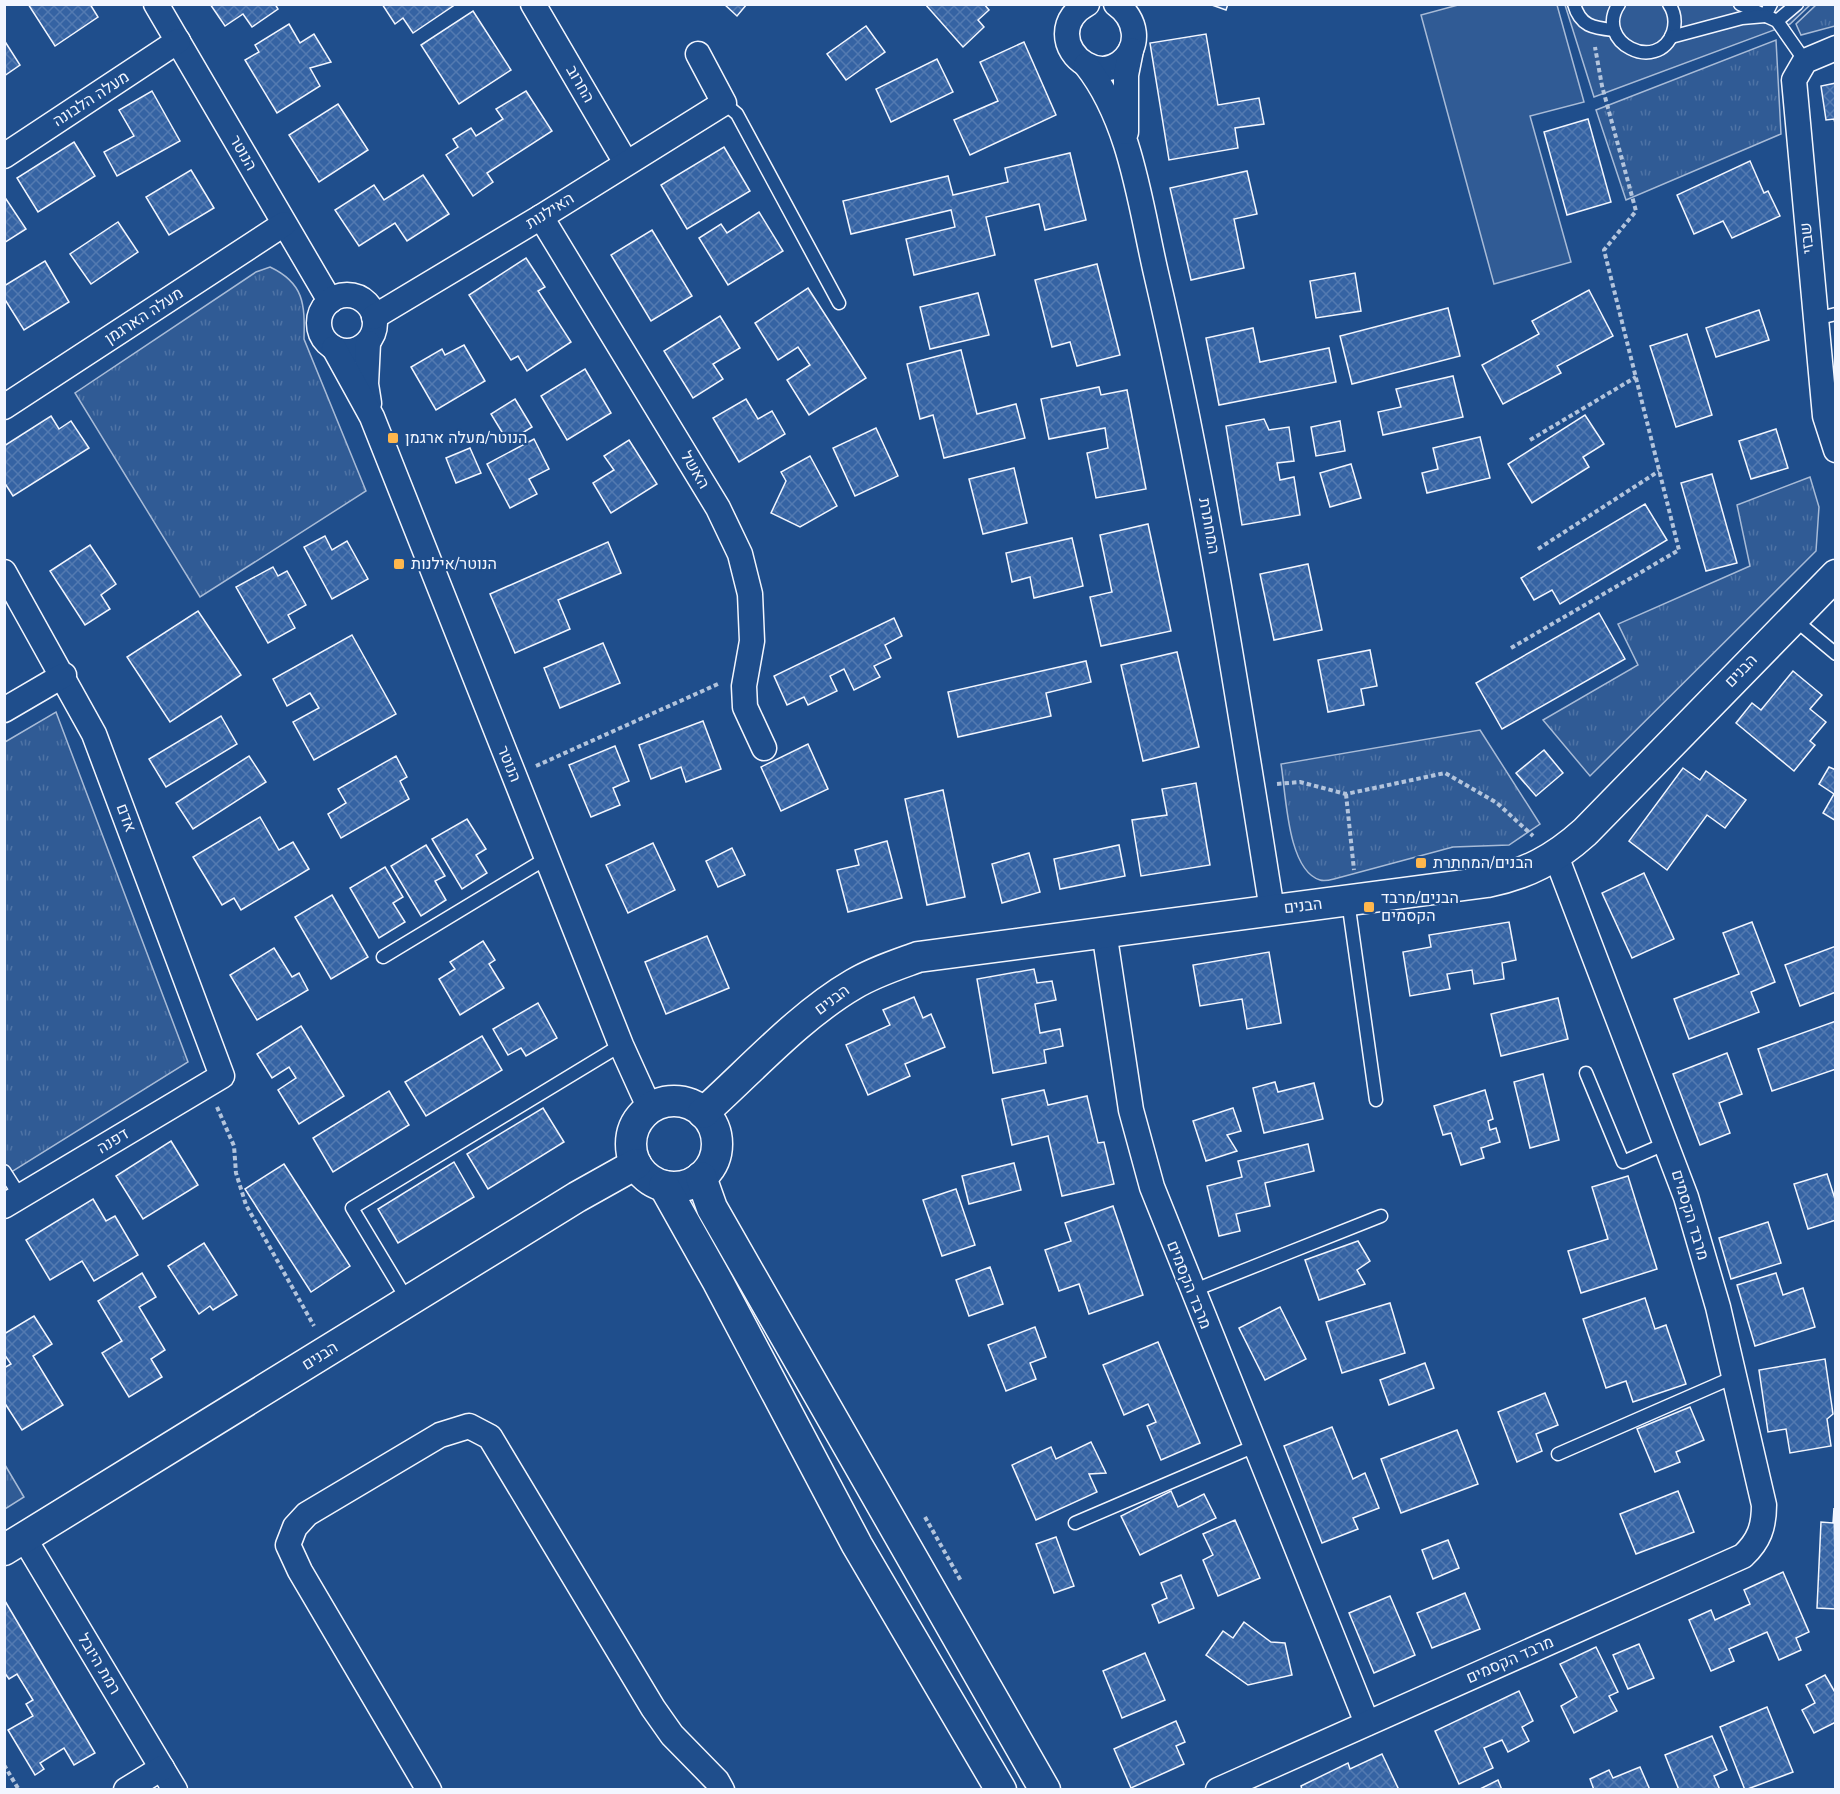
<svg xmlns="http://www.w3.org/2000/svg" width="1840" height="1794" font-family="'Nunito Sans',Heebo,sans-serif">
<style>
.grass{fill:url(#grass-tufts);stroke:#a8bbd7;stroke-width:1.5}
.built{fill:#305b95;stroke:#a8bbd7;stroke-width:1.5}
.building{fill:url(#building-cross-hatch);stroke:#f2f6ff;stroke-width:1.5}
.lines{fill:none;stroke-linecap:round;stroke-linejoin:round}
.service-casing{stroke:#f2f6ff;stroke-width:15}
.minor-casing{stroke:#f2f6ff;stroke-width:27}
.tertiary-casing{stroke:#f2f6ff;stroke-width:33}
.path{stroke:#b3c4dc;stroke-width:4;stroke-dasharray:4.5 3;stroke-linecap:butt}
.service{stroke:#1f4e8c;stroke-width:12}
.minor{stroke:#1f4e8c;stroke-width:24}
.tertiary{stroke:#1f4e8c;stroke-width:30}
.poi-dot{fill:#ffb74d;stroke:#1f4e8c;stroke-width:2}
.labels{text-anchor:middle;dominant-baseline:central;stroke-width:4.5;stroke-linejoin:round;paint-order:stroke}
.street-label{font-size:16px;fill:#f2f6ff;stroke:#1f4e8c}
.poi-label{font-size:16px;fill:#f2f6ff;stroke:#1f4e8c;text-anchor:start}
</style>
<defs>
<pattern id="grass-tufts" width="24" height="20" patternUnits="userSpaceOnUse" patternTransform="scale(1.5)"><rect width="24" height="20" fill="#305b95"/><path d="M3 7l-1-3M5 7V3M7 7l1-3M15 17l-1-3M17 17v-4M19 17l1-3" fill="none" stroke="#4e73a5"/></pattern>
<pattern id="building-cross-hatch" width="8" height="8" patternUnits="userSpaceOnUse" patternTransform="scale(1.5)"><rect width="8" height="8" fill="#3563a3"/><path d="M0 0l8 8M0 8l8-8" fill="none" stroke="#537ab1"/></pattern>
</defs>
<rect width="100%" height="100%" fill="#1f4e8c"/>
<g class="grass">
<path d="M1816,5H1835V26L1801,35L1796,24Z"/>
<path d="M1776,40L1781,134L1626,200L1596,110Z"/>
<path d="M270,267C304,283 305,304 304,339L366,491L200,597L75,393L256,272Z"/>
<path d="M1810,477L1819,507L1816,551L1590,776L1543,720L1638,665L1618,624L1750,566L1737,505Z"/>
<path d="M56,712L188,1062L5,1176V742Z"/>
<path d="M1480,730L1540,824L1509,845L1453,847L1334,879C1330,880 1323,881 1320,880C1287,870 1286,793 1281,764Z"/>
<path d="M5,1465L24,1497L5,1509H4Z"/>
</g>
<g class="built">
<path d="M1458,5H1557L1584,102L1530,116L1571,262L1494,284L1421,15Z"/>
<path d="M1565,5H1810L1790,24L1594,97Z"/>
</g>
<g class="building">
<path d="M28,4H90L98,17L55,46Z"/>
<path d="M210,4H275L278,9L252,27L243,14L225,26Z"/>
<path d="M382,4H456L413,33L403,18L395,24Z"/>
<path d="M724,4H747L737,16Z"/>
<path d="M925,4H984L989,10L978,20L984,27L963,47Z"/>
<path d="M1209,4H1228L1226,10Z"/>
<path d="M473,11L511,70L459,104L421,45Z"/>
<path d="M289,24L300,43L314,34L331,62L310,68L320,86L277,113L245,60L259,52L255,45Z"/>
<path d="M866,26L885,52L846,80L827,54Z"/>
<path d="M1206,34L1218,105L1259,98L1264,124L1235,128L1238,148L1169,160L1150,43Z"/>
<path d="M4,40L20,65L4,76Z"/>
<path d="M1024,42L1056,115L970,155L954,120L998,101L980,62Z"/>
<path d="M937,59L953,92L891,122L876,89Z"/>
<path d="M1836,83V127L1834,119L1826,120L1821,86Z"/>
<path d="M152,91L180,141L117,176L104,152L134,136L119,110Z"/>
<path d="M526,91L552,131L487,173L493,182L473,196L446,155L458,147L453,139L471,128L476,136L503,119L496,109Z"/>
<path d="M338,104L368,150L319,182L289,135Z"/>
<path d="M1588,119L1611,202L1567,215L1544,132Z"/>
<path d="M74,142L95,176L38,212L17,178Z"/>
<path d="M724,147L750,191L687,229L661,185Z"/>
<path d="M1070,153L1086,220L1045,230L1039,204L986,217L995,255L914,275L906,239L955,227L951,210L851,234L843,201L948,176L953,195L1008,182L1005,168Z"/>
<path d="M1750,161L1764,193L1768,191L1780,216L1732,238L1723,221L1694,234L1677,195Z"/>
<path d="M191,170L214,208L169,235L146,197Z"/>
<path d="M1247,171L1257,214L1234,219L1244,268L1191,280L1170,188Z"/>
<path d="M423,175L449,214L407,241L395,223L359,246L335,210L374,185L384,200Z"/>
<path d="M4,196L26,229L4,243Z"/>
<path d="M759,212L783,251L728,285L699,238L721,224L727,233Z"/>
<path d="M118,222L138,252L91,284L70,254Z"/>
<path d="M652,230L692,296L651,321L611,255Z"/>
<path d="M526,258L545,287L538,291L571,342L527,371L518,356L511,360L469,295Z"/>
<path d="M45,261L69,302L24,330L4,298V286Z"/>
<path d="M1097,264L1120,355L1077,366L1070,342L1052,347L1035,280Z"/>
<path d="M1355,273L1361,311L1316,318L1310,281Z"/>
<path d="M808,288L866,378L809,415L787,380L810,365L798,347L778,360L755,323Z"/>
<path d="M1589,290L1613,336L1557,366L1561,373L1503,404L1482,365L1539,334L1532,321Z"/>
<path d="M978,293L989,335L930,349L920,307Z"/>
<path d="M1448,308L1460,356L1352,384L1340,336Z"/>
<path d="M1759,310L1769,340L1716,357L1706,328Z"/>
<path d="M720,316L740,348L713,364L723,379L693,398L664,351Z"/>
<path d="M1253,328L1260,362L1329,348L1336,382L1219,405L1206,338Z"/>
<path d="M1687,334L1712,415L1676,427L1650,346Z"/>
<path d="M464,345L485,381L436,410L411,367L442,349L445,355Z"/>
<path d="M961,350L977,414L1016,404L1025,438L944,458L933,415L920,419L907,364Z"/>
<path d="M585,369L611,413L567,440L541,396Z"/>
<path d="M1453,376L1463,417L1383,435L1378,412L1401,407L1396,389Z"/>
<path d="M1099,387L1101,395L1127,390L1146,489L1096,498L1087,453L1108,448L1105,428L1049,439L1041,399Z"/>
<path d="M515,399L532,427L508,442L491,414Z"/>
<path d="M746,399L758,419L772,411L785,434L739,462L713,418Z"/>
<path d="M1585,415L1604,444L1583,457L1589,467L1532,503L1508,464Z"/>
<path d="M51,416L59,429L71,421L89,448L13,496L4,482V446Z"/>
<path d="M1264,419L1269,430L1289,427L1294,461L1277,463L1280,480L1294,477L1300,515L1242,525L1226,426Z"/>
<path d="M1340,421L1345,451L1316,456L1311,427Z"/>
<path d="M876,428L898,476L855,496L833,448Z"/>
<path d="M1776,429L1788,468L1751,479L1739,441Z"/>
<path d="M1480,437L1490,478L1427,493L1422,473L1438,469L1433,448Z"/>
<path d="M534,439L549,469L529,479L537,494L510,508L487,464Z"/>
<path d="M629,440L657,484L611,513L593,483L614,470L604,456Z"/>
<path d="M470,448L481,473L456,483L446,458Z"/>
<path d="M810,456L837,506L800,527L771,513L786,481L781,472Z"/>
<path d="M1351,464L1361,498L1330,507L1320,473Z"/>
<path d="M1014,468L1027,523L983,534L969,479Z"/>
<path d="M1712,474L1737,563L1706,571L1681,483Z"/>
<path d="M1645,504L1667,540L1560,604L1552,590L1534,600L1521,578Z"/>
<path d="M1148,524L1171,631L1101,646L1090,597L1112,592L1100,535Z"/>
<path d="M325,536L332,550L347,541L368,579L332,599L304,547Z"/>
<path d="M1072,538L1083,586L1034,598L1030,577L1012,582L1006,553Z"/>
<path d="M608,542L621,573L558,600L570,629L515,653L490,594Z"/>
<path d="M90,545L116,584L101,595L110,609L85,625L50,571Z"/>
<path d="M1308,564L1322,630L1274,640L1260,574Z"/>
<path d="M273,567L278,576L287,571L306,605L288,615L295,628L268,643L236,587Z"/>
<path d="M198,611L241,675L170,722L127,657Z"/>
<path d="M1599,613L1625,659L1502,729L1476,683Z"/>
<path d="M894,618L902,636L885,645L891,658L874,666L880,677L854,690L844,669L830,676L837,691L808,705L804,697L787,705L774,676Z"/>
<path d="M352,635L396,714L314,760L293,722L319,708L310,693L287,706L273,679Z"/>
<path d="M603,643L620,683L560,708L544,668Z"/>
<path d="M1370,650L1377,686L1361,689L1364,705L1328,712L1318,660Z"/>
<path d="M1177,652L1199,747L1143,761L1121,665Z"/>
<path d="M1086,661L1091,682L1046,693L1051,716L958,737L948,692Z"/>
<path d="M1793,671L1822,695L1810,709L1826,722L1810,741L1815,745L1794,771L1736,723L1752,703L1761,710Z"/>
<path d="M221,716L237,744L166,787L149,759Z"/>
<path d="M703,721L721,769L686,782L681,767L651,779L639,745Z"/>
<path d="M808,744L828,789L781,811L761,767Z"/>
<path d="M615,746L629,781L613,788L620,805L591,817L569,765Z"/>
<path d="M1544,750L1563,773L1536,796L1516,773Z"/>
<path d="M249,756L266,782L193,829L176,803Z"/>
<path d="M396,756L407,777L400,781L409,799L341,838L328,814L346,803L338,789Z"/>
<path d="M1829,767L1836,770V821L1823,813L1834,794L1819,784Z"/>
<path d="M1683,768L1700,780L1706,771L1746,800L1725,828L1707,815L1667,870L1629,841Z"/>
<path d="M1196,783L1210,865L1141,876L1132,820L1167,815L1162,789Z"/>
<path d="M943,790L965,897L927,905L905,799Z"/>
<path d="M260,817L279,850L293,842L309,869L241,910L234,898L222,905L193,857Z"/>
<path d="M467,819L486,849L476,855L487,873L462,889L432,839Z"/>
<path d="M887,841L902,898L848,912L837,870L859,865L855,850Z"/>
<path d="M653,843L675,890L628,913L606,865Z"/>
<path d="M426,845L445,876L435,881L446,900L421,916L391,866Z"/>
<path d="M1119,845L1125,876L1060,889L1054,859Z"/>
<path d="M732,848L745,875L718,887L706,861Z"/>
<path d="M1029,853L1040,892L1002,903L992,864Z"/>
<path d="M385,867L403,897L393,903L405,922L379,938L350,888Z"/>
<path d="M1644,873L1674,939L1632,958L1602,893Z"/>
<path d="M332,895L368,957L331,979L295,917Z"/>
<path d="M1509,922L1516,960L1502,963L1504,979L1474,984L1472,970L1447,974L1450,989L1410,996L1403,952L1431,947L1429,935Z"/>
<path d="M1752,922L1775,982L1751,992L1759,1012L1689,1039L1674,999L1739,974L1723,933Z"/>
<path d="M707,936L729,988L666,1014L645,962Z"/>
<path d="M483,941L495,960L489,964L504,988L460,1015L439,979L455,969L450,962Z"/>
<path d="M1836,946V992L1800,1006L1785,965Z"/>
<path d="M274,948L292,977L299,973L308,990L257,1020L230,975Z"/>
<path d="M1269,952L1281,1023L1247,1029L1242,999L1200,1006L1193,965Z"/>
<path d="M1034,969L1037,983L1052,981L1056,1000L1035,1004L1040,1033L1060,1029L1063,1046L1044,1050L1046,1063L993,1073L977,979Z"/>
<path d="M914,997L923,1018L931,1014L945,1047L905,1064L910,1076L868,1095L846,1045L890,1025L883,1010Z"/>
<path d="M1558,998L1568,1039L1501,1056L1491,1014Z"/>
<path d="M538,1003L557,1038L526,1056L521,1048L508,1055L493,1029Z"/>
<path d="M1836,1021V1069L1772,1091L1758,1049Z"/>
<path d="M301,1026L344,1096L299,1124L278,1090L296,1078L289,1067L272,1078L257,1054Z"/>
<path d="M482,1036L502,1070L426,1116L405,1082Z"/>
<path d="M1727,1053L1742,1094L1719,1103L1730,1133L1700,1145L1673,1074Z"/>
<path d="M1543,1074L1559,1140L1530,1148L1514,1082Z"/>
<path d="M1275,1082L1278,1092L1314,1083L1323,1119L1264,1133L1253,1088Z"/>
<path d="M1044,1090L1048,1105L1087,1096L1098,1143L1104,1142L1114,1184L1062,1196L1048,1136L1012,1145L1002,1099Z"/>
<path d="M1485,1090L1493,1119L1488,1121L1490,1130L1496,1128L1500,1142L1481,1148L1484,1158L1461,1165L1451,1133L1443,1135L1434,1106Z"/>
<path d="M389,1091L409,1125L333,1172L313,1138Z"/>
<path d="M543,1108L564,1142L488,1189L467,1154Z"/>
<path d="M1233,1108L1241,1131L1227,1135L1237,1151L1206,1161L1193,1121Z"/>
<path d="M171,1141L198,1185L143,1219L116,1176Z"/>
<path d="M1308,1144L1314,1171L1265,1183L1270,1206L1236,1214L1240,1231L1219,1236L1207,1186L1242,1177L1238,1161Z"/>
<path d="M454,1162L474,1197L398,1243L378,1209Z"/>
<path d="M1014,1163L1021,1190L969,1204L962,1176Z"/>
<path d="M284,1164L350,1266L311,1292L245,1189Z"/>
<path d="M1827,1174L1836,1202V1220L1808,1229L1794,1184Z"/>
<path d="M1628,1176L1657,1269L1581,1293L1568,1251L1608,1239L1592,1187Z"/>
<path d="M956,1189L975,1245L942,1256L923,1200Z"/>
<path d="M93,1199L106,1221L115,1216L138,1255L94,1281L82,1261L50,1280L26,1240Z"/>
<path d="M1113,1206L1143,1295L1089,1314L1079,1284L1059,1291L1045,1250L1071,1241L1065,1223Z"/>
<path d="M1768,1222L1781,1263L1731,1279L1719,1238Z"/>
<path d="M1358,1241L1370,1261L1357,1270L1365,1284L1319,1300L1305,1260Z"/>
<path d="M204,1243L237,1295L213,1310L210,1306L199,1314L168,1266Z"/>
<path d="M990,1267L1003,1304L969,1316L956,1280Z"/>
<path d="M142,1273L156,1297L139,1307L165,1350L151,1359L162,1377L129,1397L102,1353L122,1341L98,1301Z"/>
<path d="M1776,1273L1783,1295L1803,1288L1815,1327L1755,1346L1737,1285Z"/>
<path d="M1645,1298L1655,1329L1666,1325L1686,1384L1633,1402L1626,1381L1606,1388L1583,1319Z"/>
<path d="M1390,1303L1405,1353L1342,1373L1326,1322Z"/>
<path d="M1280,1307L1306,1359L1265,1380L1239,1328Z"/>
<path d="M34,1316L52,1344L33,1356L63,1405L22,1430L4,1402V1368L11,1364L4,1354V1334Z"/>
<path d="M1035,1327L1046,1357L1030,1363L1036,1379L1006,1391L988,1345Z"/>
<path d="M1158,1342L1200,1443L1161,1460L1147,1426L1156,1422L1148,1404L1124,1415L1103,1365Z"/>
<path d="M1825,1359L1833,1414L1827,1419L1831,1446L1790,1453L1786,1429L1768,1432L1759,1370Z"/>
<path d="M1425,1363L1434,1388L1389,1405L1380,1380Z"/>
<path d="M1545,1393L1558,1425L1536,1434L1542,1451L1517,1462L1498,1412Z"/>
<path d="M1690,1407L1704,1440L1676,1452L1680,1462L1655,1472L1637,1429Z"/>
<path d="M1332,1427L1353,1479L1365,1473L1379,1508L1353,1518L1358,1529L1322,1543L1284,1446Z"/>
<path d="M1457,1430L1478,1484L1401,1513L1381,1459Z"/>
<path d="M1091,1442L1106,1473L1089,1474L1097,1492L1036,1520L1012,1465L1051,1447L1056,1459Z"/>
<path d="M1171,1491L1178,1507L1204,1494L1216,1518L1140,1555L1121,1516Z"/>
<path d="M1678,1491L1694,1532L1636,1554L1620,1514Z"/>
<path d="M1834,1508L1836,1609L1817,1608L1821,1522L1833,1523Z"/>
<path d="M1235,1520L1260,1578L1218,1596L1203,1560L1213,1555L1203,1534Z"/>
<path d="M1056,1537L1074,1586L1054,1593L1036,1544Z"/>
<path d="M1448,1540L1459,1568L1433,1579L1422,1550Z"/>
<path d="M1783,1572L1809,1632L1796,1638L1801,1650L1779,1660L1767,1632L1729,1649L1734,1661L1711,1671L1689,1620L1711,1610L1715,1620L1750,1604L1744,1590Z"/>
<path d="M1181,1575L1194,1608L1159,1623L1152,1605L1167,1598L1161,1583Z"/>
<path d="M1465,1593L1480,1629L1432,1648L1417,1613Z"/>
<path d="M1390,1596L1415,1655L1374,1673L1349,1613Z"/>
<path d="M5,1601L95,1753L74,1765L64,1748L40,1763L44,1769L35,1775L8,1730L33,1716L26,1704L33,1700L17,1674L9,1679L4,1672Z"/>
<path d="M1244,1622L1271,1642L1285,1643L1292,1675L1248,1685L1206,1655L1223,1631L1233,1638Z"/>
<path d="M1639,1644L1654,1678L1628,1689L1613,1655Z"/>
<path d="M1596,1647L1618,1692L1609,1696L1617,1711L1574,1733L1561,1706L1577,1697L1560,1664Z"/>
<path d="M1145,1653L1165,1700L1122,1718L1103,1671Z"/>
<path d="M1825,1675L1836,1694V1722L1814,1733L1802,1710L1815,1703L1806,1685Z"/>
<path d="M1519,1691L1533,1721L1522,1727L1529,1741L1508,1752L1502,1740L1484,1748L1493,1768L1459,1784L1435,1731Z"/>
<path d="M1767,1707L1793,1772L1745,1790L1720,1727Z"/>
<path d="M1176,1721L1185,1742L1176,1746L1184,1764L1131,1788L1114,1749Z"/>
<path d="M1712,1736L1727,1770L1714,1776L1720,1790H1679L1665,1755Z"/>
<path d="M1382,1754L1399,1790H1302L1301,1786L1348,1763L1350,1769Z"/>
<path d="M1640,1767L1650,1790H1594L1590,1779L1609,1770L1613,1778Z"/>
<path d="M1498,1780L1502,1790H1478Z"/>
</g>
<g class="lines">
<g class="service-casing">
<g id="service">
<path d="M1574,4C1580,26 1593,28 1614,30"/>
<path d="M1619,4C1593,42 1658,75 1673,32C1676,22 1675,13 1669,4"/>
<path d="M1740,4L1777,21L1805,61"/>
<path d="M1765,16L1771,4"/>
<path d="M1777,21L1797,4"/>
<path d="M1671,37L1742,18L1765,16"/>
<path d="M724,103L737,114L839,303"/>
<path d="M1815,319L1836,314"/>
<path d="M1794,619L1836,654"/>
<path d="M1348,901L1376,1100"/>
<path d="M383,957L547,858"/>
<path d="M1586,1073L1623,1162L1667,1143"/>
<path d="M4,1171L20,1196"/>
<path d="M1192,1291L1381,1216"/>
<path d="M408,1301L352,1208L621,1045"/>
<path d="M1558,1454L1734,1377"/>
<path d="M1075,1523L1255,1446"/>
</g>
</g>
<g class="minor-casing">
<g id="minor">
<path d="M156,4L330,301"/>
<path d="M533,4L626,163"/>
<path d="M1087,4C1076,10 1067,20 1067,34C1067,59 1098,79 1120,63C1142,46 1136,18 1116,4"/>
<path d="M1836,48L1805,61L1794,80L1825,416L1836,450"/>
<path d="M1086,65C1131,122 1140,204 1156,273C1205,483 1238,696 1272,910"/>
<path d="M1126,132V75L1131,50"/>
<path d="M4,156L178,41"/>
<path d="M541,217L718,508L740,554L750,594L752,641L744,686L745,707L764,748"/>
<circle cx="347" cy="323" r="28"/>
<path d="M374,317L541,217L724,103L698,54"/>
<path d="M368,343L366,384L369,403"/>
<path d="M334,348L372,417L621,1045L650,1109"/>
<path d="M4,407L284,224"/>
<path d="M4,572L94,734L222,1076L4,1206"/>
<path d="M4,710L64,675"/>
<path d="M1104,931L1131,1110L1152,1187L1367,1723"/>
<path d="M24,1538L175,1790"/>
<path d="M126,1790L162,1768"/>
<path d="M429,1790L300,1571L288,1545L295,1527L307,1514L440,1435L469,1426L490,1437L653,1708L672,1735L717,1781L722,1790"/>
<path d="M1218,1790L1743,1556C1759,1541 1764,1527 1764,1505L1718,1307L1686,1197L1556,856"/>
</g>
</g>
<g class="tertiary-casing">
<g id="tertiary">
<circle cx="674" cy="1144" r="43"/>
<path d="M703,1113C750,1071 799,1016 854,984C874,972 896,965 918,957L1487,882C1527,874 1555,859 1585,832L1836,575"/>
<path d="M701,1177L712,1208L1045,1790"/>
<path d="M664,1186L718,1282L857,1545L1001,1790"/>
<path d="M4,1550L577,1197L636,1164"/>
</g>
</g>
<g class="path">
<path d="M1530,440L1636,377"/>
<path d="M1538,549L1659,471"/>
<path d="M1511,648L1679,550L1604,250L1636,211L1602,86L1595,47"/>
<path d="M536,766L718,684"/>
<path d="M1277,784L1300,782L1346,794L1445,773L1497,803L1533,836"/>
<path d="M1346,794L1354,870"/>
<path d="M217,1107L234,1146L236,1173L246,1205L314,1326"/>
<path d="M925,1517L961,1581"/>
<path d="M4,1765L19,1790"/>
</g>
<use href="#service" class="service"/>
<use href="#minor" class="minor"/>
<use href="#tertiary" class="tertiary"/>
</g>
<g class="poi-dot">
<rect x="387" y="432" width="12" height="12" rx="3"/>
<rect x="393" y="558" width="12" height="12" rx="3"/>
<rect x="1415" y="857" width="12" height="12" rx="3"/>
<rect x="1363" y="901" width="12" height="12" rx="3"/>
</g>
<g class="labels">
<g class="street-label">
<text transform="translate(580 84) rotate(60)">החרוב</text>
<text transform="translate(91 99) rotate(-33)">מעלה הלבונה</text>
<text transform="translate(243 153) rotate(60)">הנוטר</text>
<text transform="translate(550 211) rotate(-32)">האילנות</text>
<text transform="translate(1807 238) rotate(-96)">שבזי</text>
<text transform="translate(144 316) rotate(-33)">מעלה הארגמן</text>
<text transform="translate(695 470) rotate(59)">האשל</text>
<text transform="translate(1209 526) rotate(80)">המחתרת</text>
<text transform="translate(1741 671) rotate(-46)">הבנים</text>
<text transform="translate(509 764) rotate(68)">הנוטר</text>
<text transform="translate(126 818) rotate(69)">אדם</text>
<text transform="translate(1303 906) rotate(-7)">הבנים</text>
<text transform="translate(832 1000) rotate(-37)">הבנים</text>
<text transform="translate(113 1141) rotate(-31)">דפנה</text>
<text transform="translate(1690 1215) rotate(73)">מרבד הקסמים</text>
<text transform="translate(1189 1285) rotate(68)">מרבד הקסמים</text>
<text transform="translate(320 1356) rotate(-32)">הבנים</text>
<text transform="translate(1510 1660) rotate(-24)">מרבד הקסמים</text>
<text transform="translate(99 1664) rotate(59)">רמת היובל</text>
</g>
<g class="poi-label">
<text x="405" y="438">הנוטר/מעלה ארגמן</text>
<text x="411" y="564">הנוטר/אילנות</text>
<text x="1433" y="863">הבנים/המחתרת</text>
<text x="1381" y="898">הבנים/מרבד<tspan x="1381" dy="18">הקסמים</tspan></text>
</g>
</g>
<rect width="1840" height="1794" fill="none" stroke="#f2f6ff" stroke-width="12"/>
</svg>
